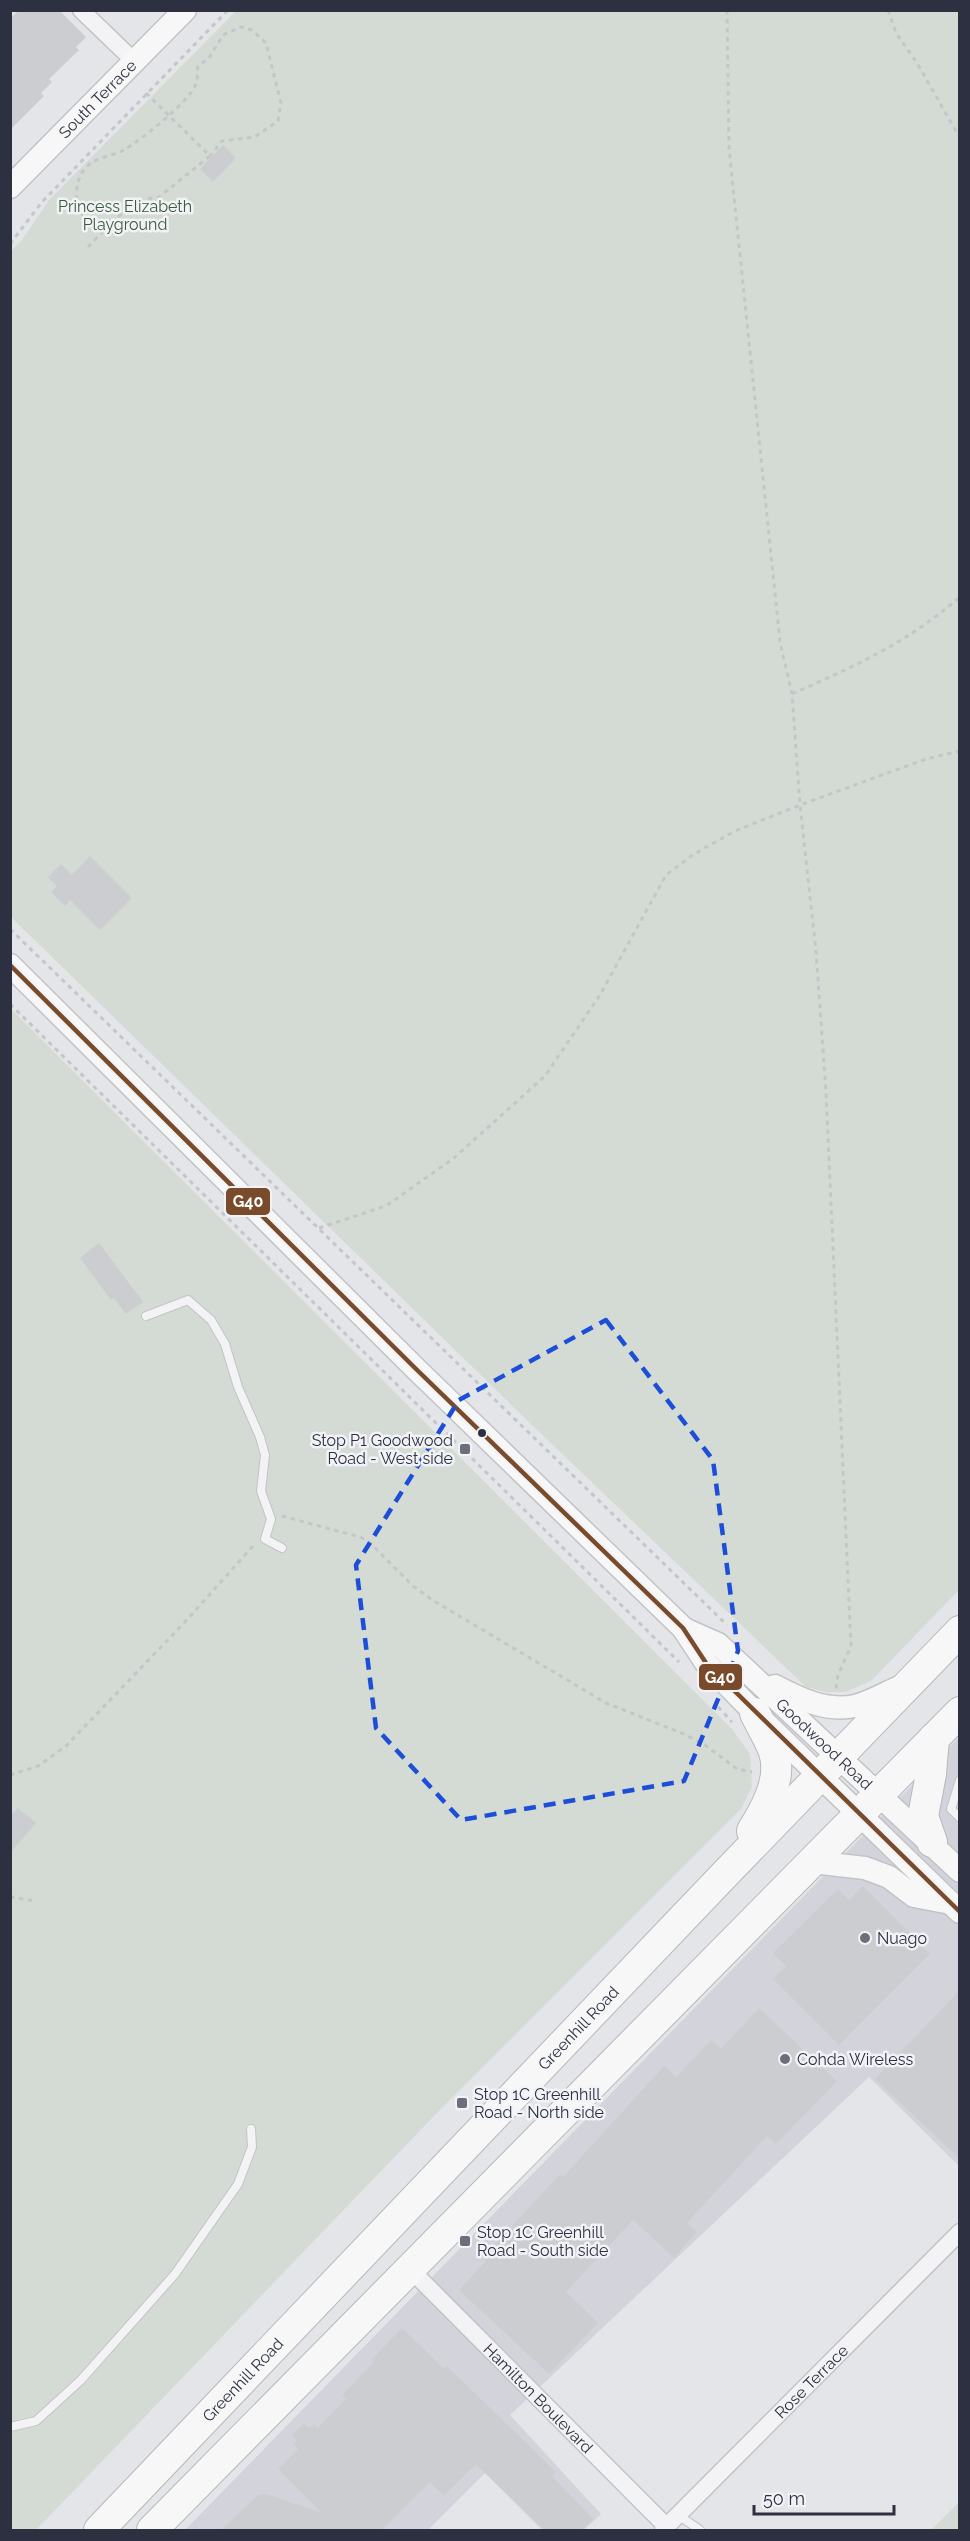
<svg xmlns="http://www.w3.org/2000/svg" width="970" height="2541" font-family="Raleway,sans-serif">
<style>
.built{fill:#d3d4db}
.green{fill:#d4dbd4}
.building{fill:#cccdd0}
.lines{fill:none;stroke-linecap:round;stroke-linejoin:round}
.lane-casing{stroke:#c2c3c6;stroke-width:10}
.street-casing{stroke:#c2c3c6;stroke-width:19}
.secondary-casing{stroke:#c2c3c6;stroke-width:25}
.highway-casing{stroke:#b6b8bc;stroke-width:32}
.path{stroke:#c5c6ca;stroke-width:3;stroke-dasharray:4.5 4.5;stroke-linecap:butt}
.lane{stroke:#f3f3f5;stroke-width:8}
.street{stroke:#f3f3f5;stroke-width:16}
.secondary{stroke:#f7f7f7;stroke-width:22}
.highway{stroke:#f7f7f7;stroke-width:30}
.bus-1-casing{stroke:#f2f3f7;stroke-width:9}
.bus-1{stroke:#7a4b2a;stroke-width:4.5}
.marked{fill:none;stroke:#1d4ed8;stroke-width:4.5;stroke-dasharray:12 8;stroke-linejoin:round}
.bus-dot{fill:#2c3041;stroke:#f2f3f7;stroke-width:2}
.poi-dot{fill:#6c6f7b;stroke:#f2f3f7;stroke-width:2}
.labels{text-anchor:middle;dominant-baseline:central;stroke-width:5;stroke-linejoin:round;paint-order:stroke}
.street-label{font-size:16px;fill:#2c3041;stroke:#f2f3f7}
.park-label{font-size:16px;fill:#3b5b3a;stroke:#f2f3f7}
.poi-label{font-size:16px;fill:#2c3041;stroke:#f2f3f7;text-anchor:start}
.line-badge{stroke:#f2f3f7;stroke-width:2}
.badge-label{font-size:16px;text-anchor:middle;font-weight:bold;fill:#fff}
</style>
<rect width="100%" height="100%" fill="#e4e5e8"/>
<path class="built" d="M959,1737V2166L869,2077L510,2415L601,2514L584,2530H542L485,2473L428,2530H185Z"/>
<g class="green">
<path d="M236,11H959V1590L871,1681L845,1692H825L806,1687L534,1427L11,917L10,252L22,240L49,200Z"/>
<path d="M11,1009L732,1729L750,1754L752,1787L741,1809L434,2116L36,2530H11Z"/>
<path d="M959,2502V2530H931Z"/>
</g>
<g class="building">
<path d="M19,10H59L86,37L76,47L79,50L49,79L52,82L41,93L44,96L10,130V19Z"/>
<path d="M223,145L236,158L213,182L200,169Z"/>
<path d="M90,856L132,898L100,930L70,900L65,906L51,892L57,886L48,877L61,864L72,875Z"/>
<path d="M99,1243L143,1302L126,1314L114,1298L111,1300L80,1258Z"/>
<path d="M18,1808L36,1823L10,1853V1816Z"/>
<path d="M863,1886L930,1954L839,2045L773,1979L786,1966L773,1953L838,1889L849,1900Z"/>
<path d="M960,1990V2159L875,2079Z"/>
<path d="M759,2008L837,2081L776,2144L767,2136L687,2223L697,2232L674,2258L633,2220L566,2292L598,2323L549,2374L459,2290L486,2261L483,2258L513,2225L560,2174L563,2177L664,2066L676,2077L711,2040L721,2049Z"/>
<path d="M402,2328L443,2368L447,2366L556,2472L552,2476L593,2519L582,2530H544L476,2464L444,2496L430,2482L382,2530H221L258,2495L267,2494L322,2513L278,2469L298,2449L293,2444L297,2440L292,2435L304,2423L310,2428L314,2424L318,2428L346,2399L342,2395L374,2362L371,2360Z"/>
</g>
<g class="lines">
<g class="lane-casing">
<g id="lane">
<path d="M146,1316L188,1300L211,1320L225,1344L238,1387L260,1437L265,1455L261,1491L271,1519L265,1539L282,1548"/>
<path d="M960,1780L951,1809L960,1818"/>
<path d="M10,2427L36,2421L81,2380L175,2274L238,2184L252,2147L251,2129"/>
<path d="M678,2515L700,2530"/>
</g>
</g>
<g class="street-casing">
<g id="street">
<path d="M81,10L135,62"/>
<path id="s1" d="M410,2269L667,2527"/>
<path id="s2" d="M663,2530L960,2232"/>
</g>
</g>
<g class="secondary-casing">
<g id="secondary">
<path id="s3" d="M10,187L185,10"/>
<path d="M10,965L415,1368L683,1628L706,1663L755,1713L960,1912"/>
<path id="s4" d="M684,1629L718,1644L960,1871"/>
<path d="M775,1686C800,1699 826,1712 855,1706C871,1702 887,1692 902,1686"/>
<path d="M812,1862L865,1868L889,1877L914,1896L951,1903"/>
</g>
</g>
<g class="highway-casing">
<g id="highway">
<path d="M752,1831C765,1810 781,1782 775,1756C772,1742 761,1727 755,1713"/>
<path d="M932,1842L923,1816L931,1774L934,1738"/>
<path id="s5" d="M99,2530L727,1872L960,1631"/>
<path d="M152,2530L960,1712"/>
</g>
</g>
<g class="path">
<path d="M727,10L729,148L780,642L792,694L800,805L816,951L826,1092L851,1646L838,1675L836,1689"/>
<path d="M888,10L896,33L917,63L960,138"/>
<path d="M146,93L210,156L159,197L138,200L112,222L96,225L78,211C76,197 75,184 83,171C92,157 111,157 124,150C140,141 190,101 196,84C198,79 197,71 198,66L209,58L223,35L241,27L252,30L266,43L281,103L278,121L255,137L222,141L210,156"/>
<path d="M10,244L42,202L228,10"/>
<path d="M88,247L112,222"/>
<path d="M792,694C857,665 905,644 960,597"/>
<path d="M10,929L727,1625"/>
<path d="M10,1004L679,1662"/>
<path d="M319,1228L386,1206L454,1158L545,1076L600,995L666,875L694,854L735,831L800,805L926,759L960,751"/>
<path d="M282,1516L360,1537L369,1542L413,1586L434,1601L606,1703L684,1734L705,1745L737,1769L752,1772"/>
<path d="M718,1707L732,1722"/>
<path d="M10,1775L38,1766L66,1746L184,1623L253,1546"/>
<path d="M10,1897L36,1901"/>
</g>
<use href="#lane" class="lane"/>
<use href="#street" class="street"/>
<use href="#secondary" class="secondary"/>
<use href="#highway" class="highway"/>
<g class="bus-1-casing">
<path id="bus-1" d="M10,965L415,1368L683,1628L706,1663L960,1912"/>
</g>
<use href="#bus-1" class="bus-1"/>
</g>
<path class="marked" d="M606,1320L713,1460L738,1651L684,1781L461,1820L376,1728L356,1565L459,1400Z"/>
<circle class="bus-dot" cx="482" cy="1433" r="5"/>
<g class="poi-dot">
<rect x="459" y="1443" width="12" height="12" rx="3"/>
<circle cx="865" cy="1938" r="6"/>
<circle cx="785" cy="2059" r="6"/>
<rect x="456" y="2097" width="12" height="12" rx="3"/>
<rect x="459" y="2235" width="12" height="12" rx="3"/>
</g>
<g class="labels">
<g class="street-label">
<text stroke="none"><textPath href="#s3" startOffset="124">South Terrace</textPath></text>
<text stroke="none"><textPath href="#s4" startOffset="183">Goodwood Road</textPath></text>
<text stroke="none"><textPath href="#s5" startOffset="694">Greenhill Road</textPath></text>
<text stroke="none"><textPath href="#s5" startOffset="208">Greenhill Road</textPath></text>
<text stroke="none"><textPath href="#s2" startOffset="210">Rose Terrace</textPath></text>
<text stroke="none"><textPath href="#s1" startOffset="182">Hamilton Boulevard</textPath></text>
</g>
<g class="park-label">
<text x="125" y="206">Princess Elizabeth<tspan x="125" dy="18">Playground</tspan></text>
</g>
<g class="poi-label">
<text x="453" y="1440" text-anchor="end">Stop P1 Goodwood<tspan x="453" dy="18">Road - West side</tspan></text>
<text x="877" y="1938">Nuago</text>
<text x="797" y="2059">Cohda Wireless</text>
<text x="474" y="2094">Stop 1C Greenhill<tspan x="474" dy="18">Road - North side</tspan></text>
<text x="477" y="2232">Stop 1C Greenhill<tspan x="477" dy="18">Road - South side</tspan></text>
</g>
</g>
<g class="line-badge">
<rect x="225" y="1187" width="46" height="29" rx="6" fill="#7a4b2a"/>
<rect x="698" y="1663" width="45" height="28" rx="6" fill="#7a4b2a"/>
</g>
<g class="badge-label">
<text x="248" y="1207">G40</text>
<text x="720" y="1683">G40</text>
</g>
<rect width="970" height="2541" fill="none" stroke="#2c3041" stroke-width="24"/>
<path d="M754 2505v9h140v-9" fill="none" stroke="#2c3041" stroke-width="3"/>
<text x="763" y="2505" font-size="18" fill="#2c3041" stroke="#f2f3f7" stroke-width="4.5" paint-order="stroke">50 m</text>
</svg>
